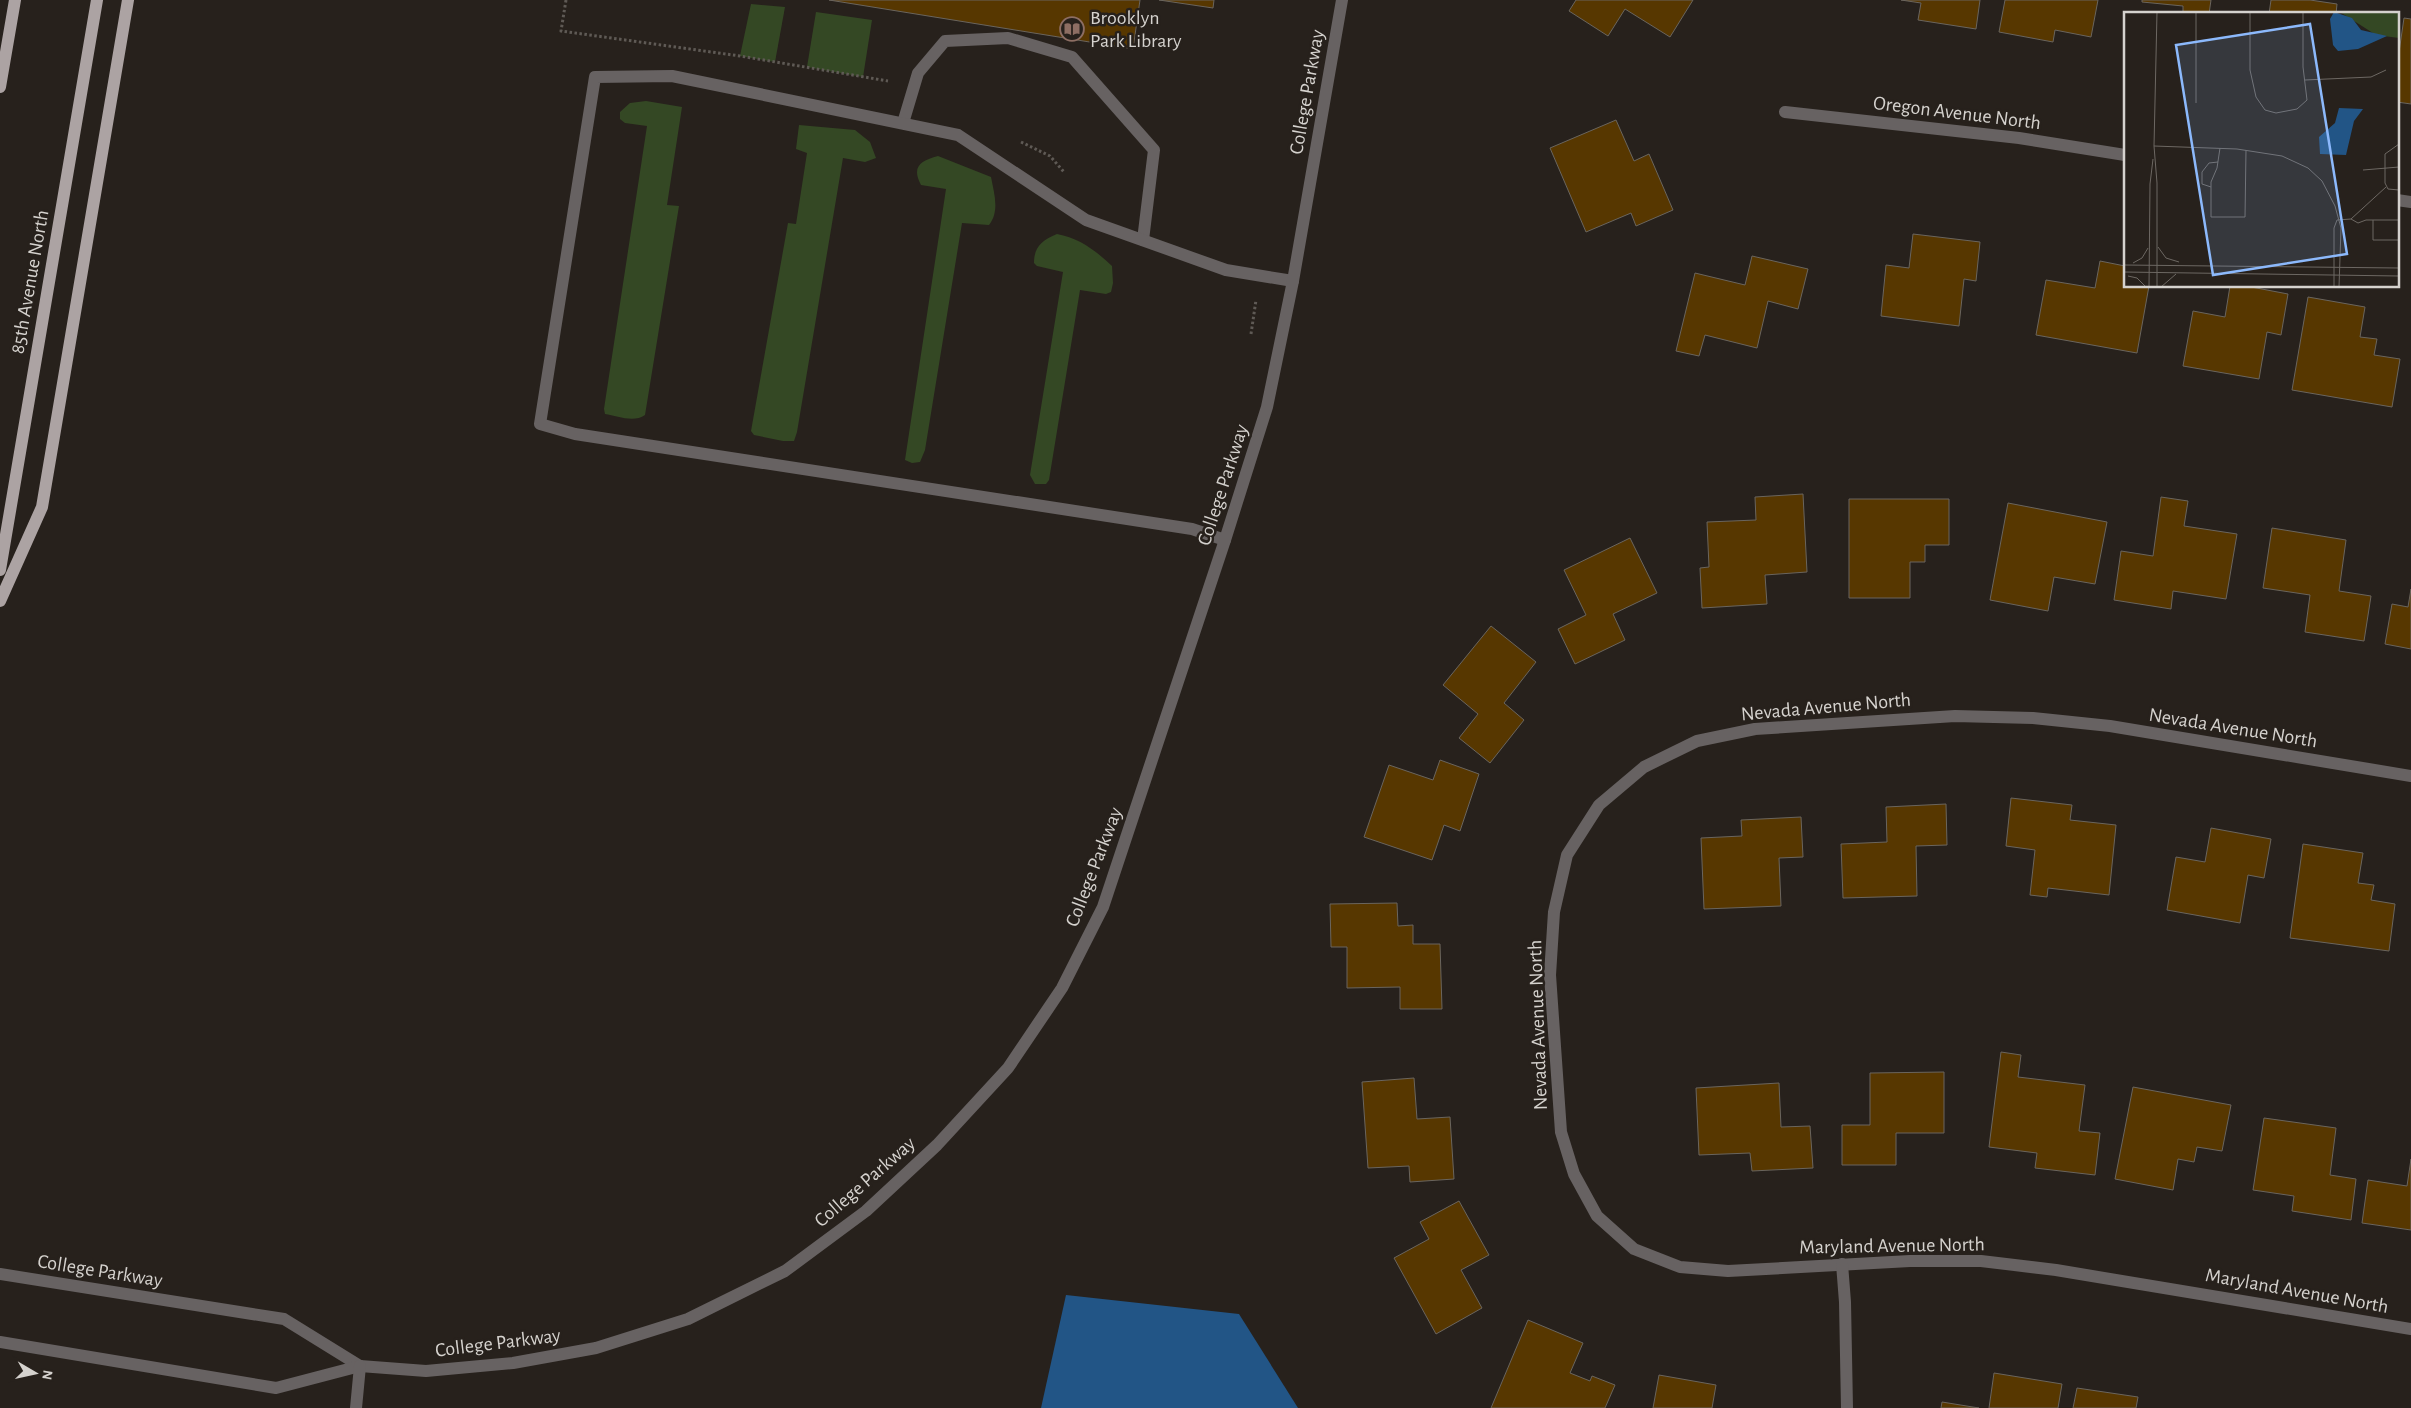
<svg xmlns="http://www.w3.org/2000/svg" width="2411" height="1408" font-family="'Alegreya Sans',sans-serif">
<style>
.green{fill:#344824}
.water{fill:#225586}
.building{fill:#573700;stroke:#6a655e}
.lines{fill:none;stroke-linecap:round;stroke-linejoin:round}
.path{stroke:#5f5a55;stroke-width:3;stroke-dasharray:2.5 2.5;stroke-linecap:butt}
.minor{stroke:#676262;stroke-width:12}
.major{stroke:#aca3a3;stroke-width:12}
.labels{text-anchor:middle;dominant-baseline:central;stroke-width:5;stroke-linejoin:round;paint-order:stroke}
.poi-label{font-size:20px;fill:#d5d2ce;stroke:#27211c;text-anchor:start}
.street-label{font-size:20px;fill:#d5d2ce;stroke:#27211c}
.inset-road{fill:none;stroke:#6d6863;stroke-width:1}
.view{fill:#8cb9fc;fill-opacity:0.15;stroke:#8cb9fc;stroke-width:2.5}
.inset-edge{fill:none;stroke:#d5d2ce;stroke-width:2.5}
</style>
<rect width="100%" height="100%" fill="#27211c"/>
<g class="green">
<path d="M751,4L785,7L775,62L740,56Z"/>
<path d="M816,12L872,20L863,77L807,67Z"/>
<path d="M646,101L682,107L667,205L679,206L645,415C634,423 617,416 605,414L604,409L647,126L625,123L620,119V112L630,103Z"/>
<path d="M799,125L855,130L870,142L876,158L865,162L843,158L797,432L794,441H783L754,435L751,431L788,223L796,224L807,153L796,149Z"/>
<path d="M938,156L991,177C994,193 1000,211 989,225L962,223L925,450L920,462L912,463L905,460L946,189L921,185C911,166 921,161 938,156Z"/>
<path d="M1057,234C1079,238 1095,250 1112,266L1113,283L1111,292L1106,294L1080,290L1049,480L1046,484H1035L1030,475L1063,272L1037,266L1034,263C1034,247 1042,240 1057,234Z"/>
</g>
<path class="water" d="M1066,1295L1239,1314L1298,1408H1041Z"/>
<g class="building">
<path d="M829,0H1140L1133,49Z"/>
<path d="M1159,0H1214L1213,8Z"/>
<path d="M1576,0H1693L1670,37L1625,9L1608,36L1569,11Z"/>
<path d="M1901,0H1980L1976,29L1918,20L1921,3Z"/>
<path d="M2005,0H2098L2091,37L2055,30L2053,42L1999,32Z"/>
<path d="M2142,0H2211L2209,14H2183V6L2142,2Z"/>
<path d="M2271,0H2310L2337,4L2336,14H2269Z"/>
<path d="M2404,18L2411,19V104L2397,102V66Z"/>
<path d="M1616,120L1634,161L1649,154L1673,210L1636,226L1631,213L1586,232L1550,148Z"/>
<path d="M1913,234L1980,242L1976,281L1964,279L1959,326L1881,316L1886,265L1909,268Z"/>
<path d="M1752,256L1808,269L1798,309L1768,301L1757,348L1705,335L1699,356L1676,351L1695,273L1745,285Z"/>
<path d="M2100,261L2125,266V286H2149L2137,353L2036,335L2046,280L2095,288Z"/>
<path d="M2230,286H2246L2288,294L2281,335L2267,332L2259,379L2183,366L2193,311L2225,317Z"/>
<path d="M2308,297L2365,307L2360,337L2377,339L2374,355L2400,359L2392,407L2292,390Z"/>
<path d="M1803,494L1807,572L1765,575L1767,604L1702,608L1700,568L1709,567L1707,522L1756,520L1755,497Z"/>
<path d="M2161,497L2188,501L2184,526L2237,534L2226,599L2173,591L2171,609L2114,600L2121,551L2153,556Z"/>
<path d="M1849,499H1949V545H1925V562H1910V598H1849Z"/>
<path d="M2008,503L2107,522L2095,584L2054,577L2048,611L1990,600Z"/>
<path d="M2272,528L2346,540L2339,591L2371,596L2364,641L2305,632L2310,595L2263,588Z"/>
<path d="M1630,538L1657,593L1613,614L1625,640L1575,664L1558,629L1586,615L1564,570Z"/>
<path d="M2411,589V649L2385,644L2392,604L2408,607Z"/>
<path d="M1491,626L1536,662L1504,703L1524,720L1490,763L1459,738L1478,714L1443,685Z"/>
<path d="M1440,760L1479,774L1460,831L1444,825L1432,860L1364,837L1389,765L1433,780Z"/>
<path d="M2011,798L2072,805L2070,820L2116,825L2109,895L2048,888L2047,897L2030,895L2035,850L2006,846Z"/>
<path d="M1946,804L1947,845L1916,846L1917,896L1843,898L1841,844L1887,842L1886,807Z"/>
<path d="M1801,817L1803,857L1779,858L1781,906L1704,909L1701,838L1742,836L1741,820Z"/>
<path d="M2211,828L2271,839L2264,878L2248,875L2240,923L2167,910L2176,857L2205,862Z"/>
<path d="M2303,844L2363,853L2358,883L2374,885L2371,900L2395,904L2389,951L2290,938Z"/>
<path d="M1397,903L1398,926L1413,925V944H1440L1442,1009H1400V987L1347,988V947H1331L1330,904Z"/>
<path d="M2001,1052L2021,1055L2018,1077L2085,1085L2079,1131L2100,1133L2095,1175L2035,1168L2037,1153L1989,1147Z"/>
<path d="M1944,1072V1133H1896V1165H1842V1125H1870V1073Z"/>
<path d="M1414,1078L1417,1119L1450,1117L1454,1179L1410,1182L1409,1166L1368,1168L1362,1082Z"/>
<path d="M1779,1083L1781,1127L1810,1126L1813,1168L1752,1171L1750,1153L1699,1155L1696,1088Z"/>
<path d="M2133,1087L2231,1105L2222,1151L2197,1147L2194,1162L2178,1159L2173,1190L2115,1179Z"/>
<path d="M2264,1118L2336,1128L2330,1175L2356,1179L2351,1220L2292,1211L2294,1196L2253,1190Z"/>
<path d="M2411,1159V1230L2362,1223L2368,1180L2407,1186Z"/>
<path d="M1459,1201L1489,1255L1461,1270L1482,1308L1436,1334L1394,1258L1429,1239L1420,1222Z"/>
<path d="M1528,1320L1583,1343L1570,1373L1590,1381L1592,1376L1615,1385L1605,1408H1491Z"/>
<path d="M1994,1373L2062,1384L2058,1408H1989Z"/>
<path d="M1659,1375L1716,1385L1712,1408H1653Z"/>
<path d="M2077,1388L2138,1397L2136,1408H2073Z"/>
<path d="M1942,1402L1979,1408H1941Z"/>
</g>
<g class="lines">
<g class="path">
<path d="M566,0L561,31L740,56L888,81"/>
<path d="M1021,142L1050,156L1064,172"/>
<path d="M1251,334L1256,300"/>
</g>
<g class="minor">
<path d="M1785,112L2019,138L2125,155"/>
<path d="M903,123L918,73L945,41L1008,38L1072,57L1154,150L1143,240"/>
<path d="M2397,200L2411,202"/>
<path d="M1225,540L1192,529L575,434L540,424L595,77L672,76L958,135L1086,220L1226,270L1293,281"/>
<path d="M2411,776L2110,726L2033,718L1955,716L1755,729L1697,741L1644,767L1599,805L1567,855L1554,912L1550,975L1561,1132L1574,1174L1597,1216L1634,1249L1680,1267L1728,1271L1910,1261H1981L2056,1270L2411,1329"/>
<path d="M1842,1264L1845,1302L1847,1408"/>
<path d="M0,1274L284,1319L360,1366"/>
<path d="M0,1342L276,1388L360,1366L426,1371L513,1363L596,1348L688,1319L785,1271L866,1211L937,1145L1008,1068L1062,988L1103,907L1225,540L1267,407L1293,281L1342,0"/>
<path d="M356,1408L360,1366"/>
</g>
<g class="major">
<path d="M0,87L15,0"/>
<path d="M0,570L97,0"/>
<path d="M0,601L42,507L128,0"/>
</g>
</g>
<defs>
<g id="library-ring" transform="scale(1.25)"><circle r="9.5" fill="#27211c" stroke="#8d6e63" stroke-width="1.5"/><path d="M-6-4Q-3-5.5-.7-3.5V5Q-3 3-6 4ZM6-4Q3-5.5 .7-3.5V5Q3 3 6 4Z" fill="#8d6e63"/></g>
</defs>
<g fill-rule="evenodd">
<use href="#library-ring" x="1072" y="29"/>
</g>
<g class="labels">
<g class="poi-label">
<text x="1090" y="18">Brooklyn<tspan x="1090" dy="23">Park Library</tspan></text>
</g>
<g class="street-label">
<text transform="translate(1307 92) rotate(-80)">College Parkway</text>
<text transform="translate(1957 113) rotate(7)">Oregon Avenue North</text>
<text transform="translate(30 282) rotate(-80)">85th Avenue North</text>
<text transform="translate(1223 485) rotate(-72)">College Parkway</text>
<text transform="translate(1826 707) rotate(-5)">Nevada Avenue North</text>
<text transform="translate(2233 728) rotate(9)">Nevada Avenue North</text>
<text transform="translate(1094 867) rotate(-69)">College Parkway</text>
<text transform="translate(1538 1025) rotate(-92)">Nevada Avenue North</text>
<text transform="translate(865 1182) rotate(-41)">College Parkway</text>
<text transform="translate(1892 1246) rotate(-1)">Maryland Avenue North</text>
<text transform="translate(100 1271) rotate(9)">College Parkway</text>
<text transform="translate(2297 1291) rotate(10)">Maryland Avenue North</text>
<text transform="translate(498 1343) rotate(-7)">College Parkway</text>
</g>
</g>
<g transform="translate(2124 12)">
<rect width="275" height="275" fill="#27211c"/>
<path d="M216,0H275V26L252,23Z" fill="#344824"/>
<path d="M210,0L228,6L237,18L263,24L234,37L214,39L209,33L206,7ZM215,96L239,97L230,109L222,143L196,142L195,125L211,111Z" fill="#225586"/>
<path class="inset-road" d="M72,0V91M126,0V58L132,85L141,98L152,101L173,97L183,88L179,55V0M181,68L247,65L262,58M275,132L261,142V171L264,177L275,178M30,134L113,137L158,144L184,156L198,169L211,194L217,216L215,275M96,136L93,156L87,170V205H121L122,138M239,158L275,155M87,175L78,172V160L85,151L94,150M227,207L234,211L242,208H275M213,208L227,207L262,175M249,208V228H275M34,235L42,246L55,250M9,251L18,246L24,236M0,253L275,256M0,260L275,264M4,264L13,266L22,275M25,275L26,172L29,147M33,275V171L30,134L33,0M37,275L52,262M210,275V216L213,208"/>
<path class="view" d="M186,12L223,242L89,263L52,33Z"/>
<rect width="275" height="275" class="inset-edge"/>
</g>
<g transform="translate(35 1373) rotate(99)" stroke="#27211c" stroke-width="4" paint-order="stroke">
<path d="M0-4L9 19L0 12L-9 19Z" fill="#d5d2ce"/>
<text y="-8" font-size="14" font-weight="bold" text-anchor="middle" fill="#d5d2ce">N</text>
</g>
</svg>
